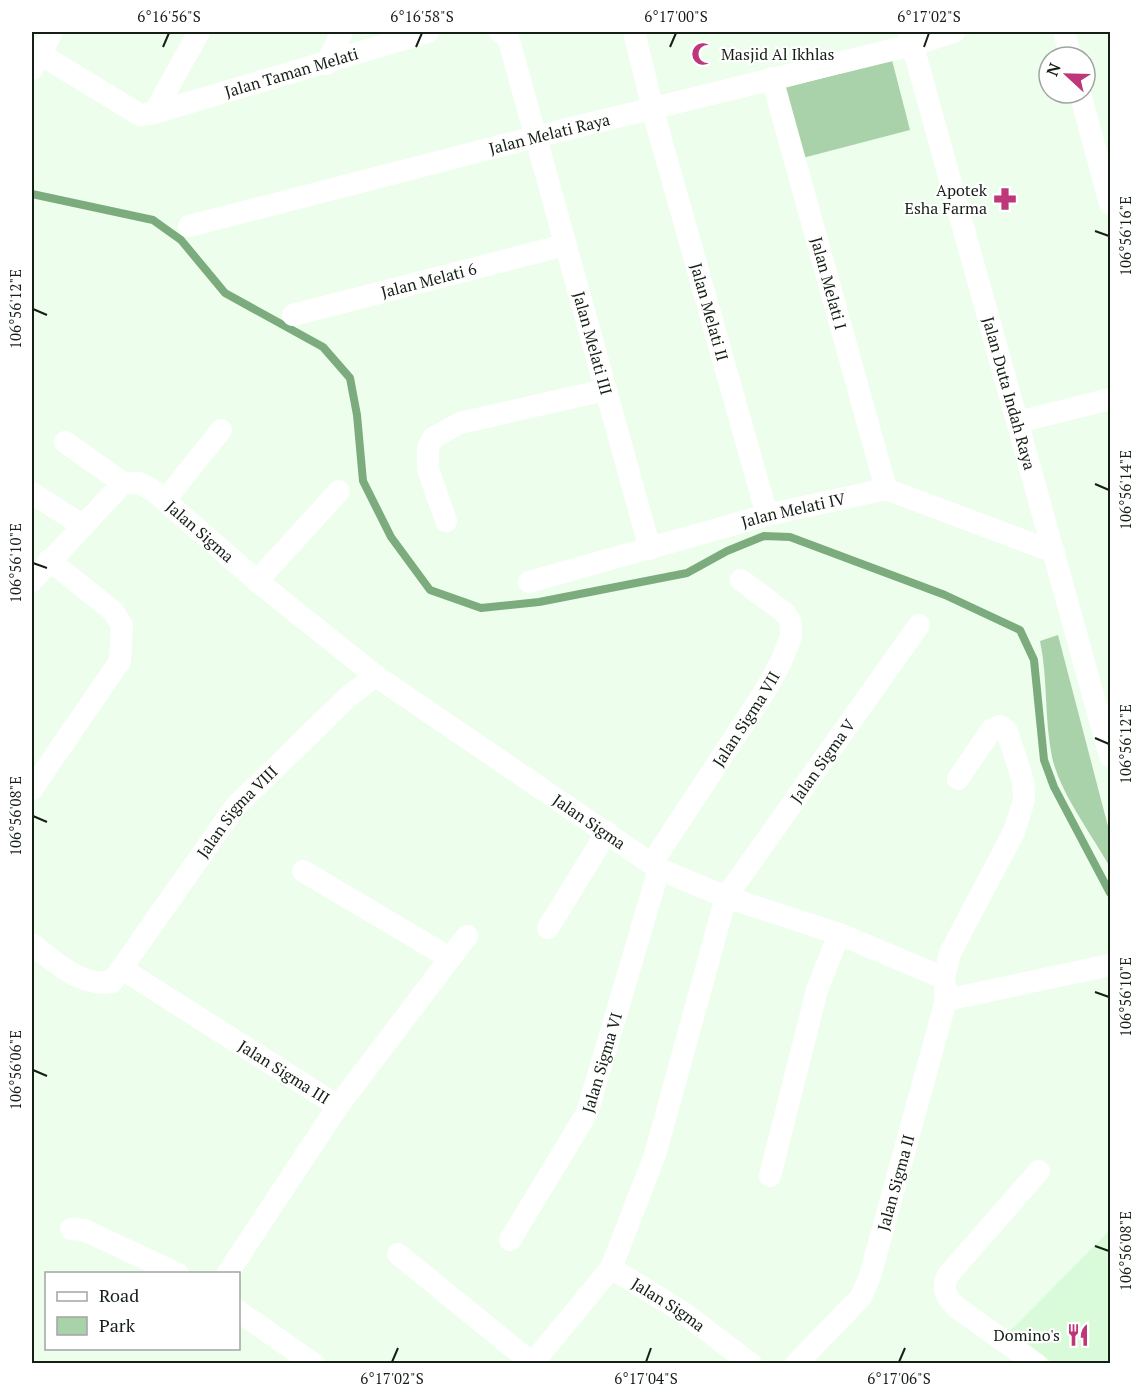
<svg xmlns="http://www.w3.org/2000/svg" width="1142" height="1395" font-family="'PT Serif',serif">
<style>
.built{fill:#d9fbd9}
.green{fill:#aad2aa}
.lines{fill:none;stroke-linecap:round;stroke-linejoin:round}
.stream{stroke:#7cac7e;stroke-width:8}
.street{stroke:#fff;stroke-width:22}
.ticks{fill:none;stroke:#151f16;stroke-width:2}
.labels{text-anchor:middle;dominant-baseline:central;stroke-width:4.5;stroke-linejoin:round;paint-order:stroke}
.poi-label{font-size:16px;fill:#151f16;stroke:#fff;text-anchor:end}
.street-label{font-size:16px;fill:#151f16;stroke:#fff}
.neatline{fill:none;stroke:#151f16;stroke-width:2}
.ticks-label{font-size:15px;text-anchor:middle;fill:#151f16}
</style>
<rect width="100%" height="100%" fill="#edfeed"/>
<path class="built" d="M1110,1230V1363H1053L1010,1331Z"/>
<g class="green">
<path d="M892,60L910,130L795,160L777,90Z"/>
<path d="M1058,635L1110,834V867C1092,835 1060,793 1052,757C1044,718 1048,679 1040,641Z"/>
</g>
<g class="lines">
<path class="stream" d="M32,194L153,220L181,240L225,293L323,347L350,378L357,415L363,481L391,537L430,590L481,608L539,602L687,573L727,551L764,536L790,537L945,595L1020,630L1034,660L1044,760L1054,787L1110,893"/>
<g class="street">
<path id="s1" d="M500,32L508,37L650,549"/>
<path id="s2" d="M634,32L656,122L767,515"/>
<path id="s3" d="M909,32L1110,756"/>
<path d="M1064,32L1071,57"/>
<path id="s4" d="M32,49L140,115L154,113L428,32"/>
<path d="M326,64L342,32"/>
<path d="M32,69L52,32"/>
<path id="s5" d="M772,78L886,489"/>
<path d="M1080,93L1110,204"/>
<path d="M154,113L199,32"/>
<path id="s6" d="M189,226L535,137L912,45L954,32"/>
<path id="s7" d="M293,315L565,245"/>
<path d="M1018,422L1110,399"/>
<path d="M65,442L123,483"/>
<path d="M32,493L82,525"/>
<path d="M165,500L221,430"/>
<path d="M446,521L428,469V448L433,438L460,423L605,390"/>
<path id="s8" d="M32,581L123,483H139L154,491L257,581L376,676L659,869L726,897L839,934L944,978"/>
<path d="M257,581L339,491"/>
<path id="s9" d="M529,582L767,515L886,489L1054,552"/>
<path d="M32,789L120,661L122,625L113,611L49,560"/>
<path id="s10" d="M652,863L763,694L780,664L791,637V622L785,613L741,580"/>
<path d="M303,871L448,957"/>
<path d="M548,928L607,832"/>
<path id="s11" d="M32,944C55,962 80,987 112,982L235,807L349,696L376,676"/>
<path id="s12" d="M122,969L338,1106"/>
<path d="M946,1000L1110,965"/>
<path d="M770,1176L817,990L839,934"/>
<path d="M71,1229L84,1230L178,1274"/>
<path id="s13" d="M510,1240L587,1113L659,869"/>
<path d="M398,1254L532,1363"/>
<path id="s14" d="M611,1268L684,1313L751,1364"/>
<path d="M227,1274L338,1106L467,936"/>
<path d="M238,1311L314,1364"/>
<path id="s15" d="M532,1364L611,1268L655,1155L726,897L919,625"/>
<path id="s16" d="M796,1364L861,1297L870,1276L946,1000L944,978L950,953L1014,832L1024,800L1023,781L1007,731L1000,726L992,729L958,779"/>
<path d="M1036,1364L956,1307C946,1296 941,1289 948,1275L1039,1171"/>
</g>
</g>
<path class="ticks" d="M163,47L169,33M416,47L422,33M670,47L676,33M924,47L929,33M1095,231L1109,236M33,309L47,315M1095,484L1109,490M33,563L47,568M1095,738L1109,744M33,816L47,822M1095,992L1109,997M33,1070L47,1076M1095,1246L1109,1251M392,1362L398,1348M646,1362L651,1348M899,1362L905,1348"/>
<defs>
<g id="mosque-bare" transform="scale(1.8)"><path d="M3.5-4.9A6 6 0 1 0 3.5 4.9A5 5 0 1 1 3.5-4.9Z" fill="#bd3779" stroke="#fff" stroke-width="2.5" paint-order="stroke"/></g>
<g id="pharmacy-bare" transform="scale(1.8)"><path d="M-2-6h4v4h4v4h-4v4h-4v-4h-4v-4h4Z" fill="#bd3779" stroke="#fff" stroke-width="2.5" paint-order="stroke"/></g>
<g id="restaurant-bare" transform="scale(1.8)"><path d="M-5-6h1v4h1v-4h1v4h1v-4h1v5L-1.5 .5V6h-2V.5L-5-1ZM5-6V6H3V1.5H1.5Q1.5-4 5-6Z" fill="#bd3779" stroke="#fff" stroke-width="2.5" paint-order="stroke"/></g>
</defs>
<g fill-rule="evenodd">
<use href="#mosque-bare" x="703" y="54"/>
<use href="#pharmacy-bare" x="1005" y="199"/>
<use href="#restaurant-bare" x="1078" y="1335"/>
</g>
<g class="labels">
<g class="poi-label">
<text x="721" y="54" text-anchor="start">Masjid Al Ikhlas</text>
<text x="987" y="190">Apotek<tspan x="987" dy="18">Esha Farma</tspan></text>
<text x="1060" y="1335">Domino's</text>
</g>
<g class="street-label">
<text stroke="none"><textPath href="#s4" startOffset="284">Jalan Taman Melati</textPath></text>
<text stroke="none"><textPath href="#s6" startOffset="372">Jalan Melati Raya</textPath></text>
<text stroke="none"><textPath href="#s7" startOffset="140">Jalan Melati 6</textPath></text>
<text stroke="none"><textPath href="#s5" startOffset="213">Jalan Melati I</textPath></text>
<text stroke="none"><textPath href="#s2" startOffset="290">Jalan Melati II</textPath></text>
<text stroke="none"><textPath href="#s1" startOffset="327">Jalan Melati III</textPath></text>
<text stroke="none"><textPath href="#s3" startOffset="375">Jalan Duta Indah Raya</textPath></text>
<text stroke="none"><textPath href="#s9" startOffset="274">Jalan Melati IV</textPath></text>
<text stroke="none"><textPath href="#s8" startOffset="228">Jalan Sigma</textPath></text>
<text stroke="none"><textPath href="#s10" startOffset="172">Jalan Sigma VII</textPath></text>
<text stroke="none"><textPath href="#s15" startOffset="680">Jalan Sigma V</textPath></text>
<text stroke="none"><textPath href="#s11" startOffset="303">Jalan Sigma VIII</textPath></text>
<text stroke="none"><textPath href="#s8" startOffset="714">Jalan Sigma</textPath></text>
<text stroke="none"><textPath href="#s13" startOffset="201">Jalan Sigma VI</textPath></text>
<text stroke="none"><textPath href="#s12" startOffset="192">Jalan Sigma III</textPath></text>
<text stroke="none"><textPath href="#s16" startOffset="213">Jalan Sigma II</textPath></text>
<text stroke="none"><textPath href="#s14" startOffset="68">Jalan Sigma</textPath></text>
</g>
</g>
<rect width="1142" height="1395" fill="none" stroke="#ffffff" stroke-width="66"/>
<rect x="45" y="1272" width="195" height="78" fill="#ffffff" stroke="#a1a5a2" stroke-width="1.5"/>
<rect x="57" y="1292" width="30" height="9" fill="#ffffff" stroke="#a1a5a2" stroke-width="1.5"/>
<text x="99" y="1302" font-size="18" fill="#151f16">Road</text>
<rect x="57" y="1317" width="30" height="18" fill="#aad2aa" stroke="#a1a5a2" stroke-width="1.5"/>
<text x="99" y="1332" font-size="18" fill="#151f16">Park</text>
<g transform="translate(1067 75) rotate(292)"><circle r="28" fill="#ffffff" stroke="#a1a5a2" stroke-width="1.5"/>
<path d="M0-4.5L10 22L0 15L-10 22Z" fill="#bd3779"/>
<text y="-9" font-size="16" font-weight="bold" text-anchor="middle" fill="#151f16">N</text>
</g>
<rect x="33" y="33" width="1076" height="1329" class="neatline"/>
<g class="ticks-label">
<text x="169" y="22">6°16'56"S</text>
<text x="422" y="22">6°16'58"S</text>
<text x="676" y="22">6°17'00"S</text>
<text x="929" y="22">6°17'02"S</text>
<text transform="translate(1126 236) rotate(-90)" y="5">106°56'16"E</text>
<text transform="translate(16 309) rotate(-90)" y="5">106°56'12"E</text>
<text transform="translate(1126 490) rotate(-90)" y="5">106°56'14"E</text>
<text transform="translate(16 563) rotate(-90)" y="5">106°56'10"E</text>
<text transform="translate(1126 744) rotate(-90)" y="5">106°56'12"E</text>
<text transform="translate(16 816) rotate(-90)" y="5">106°56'08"E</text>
<text transform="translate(1126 997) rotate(-90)" y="5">106°56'10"E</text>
<text transform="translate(16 1070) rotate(-90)" y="5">106°56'06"E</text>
<text transform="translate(1126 1251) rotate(-90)" y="5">106°56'08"E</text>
<text x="392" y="1384">6°17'02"S</text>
<text x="646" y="1384">6°17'04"S</text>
<text x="899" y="1384">6°17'06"S</text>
</g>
</svg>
